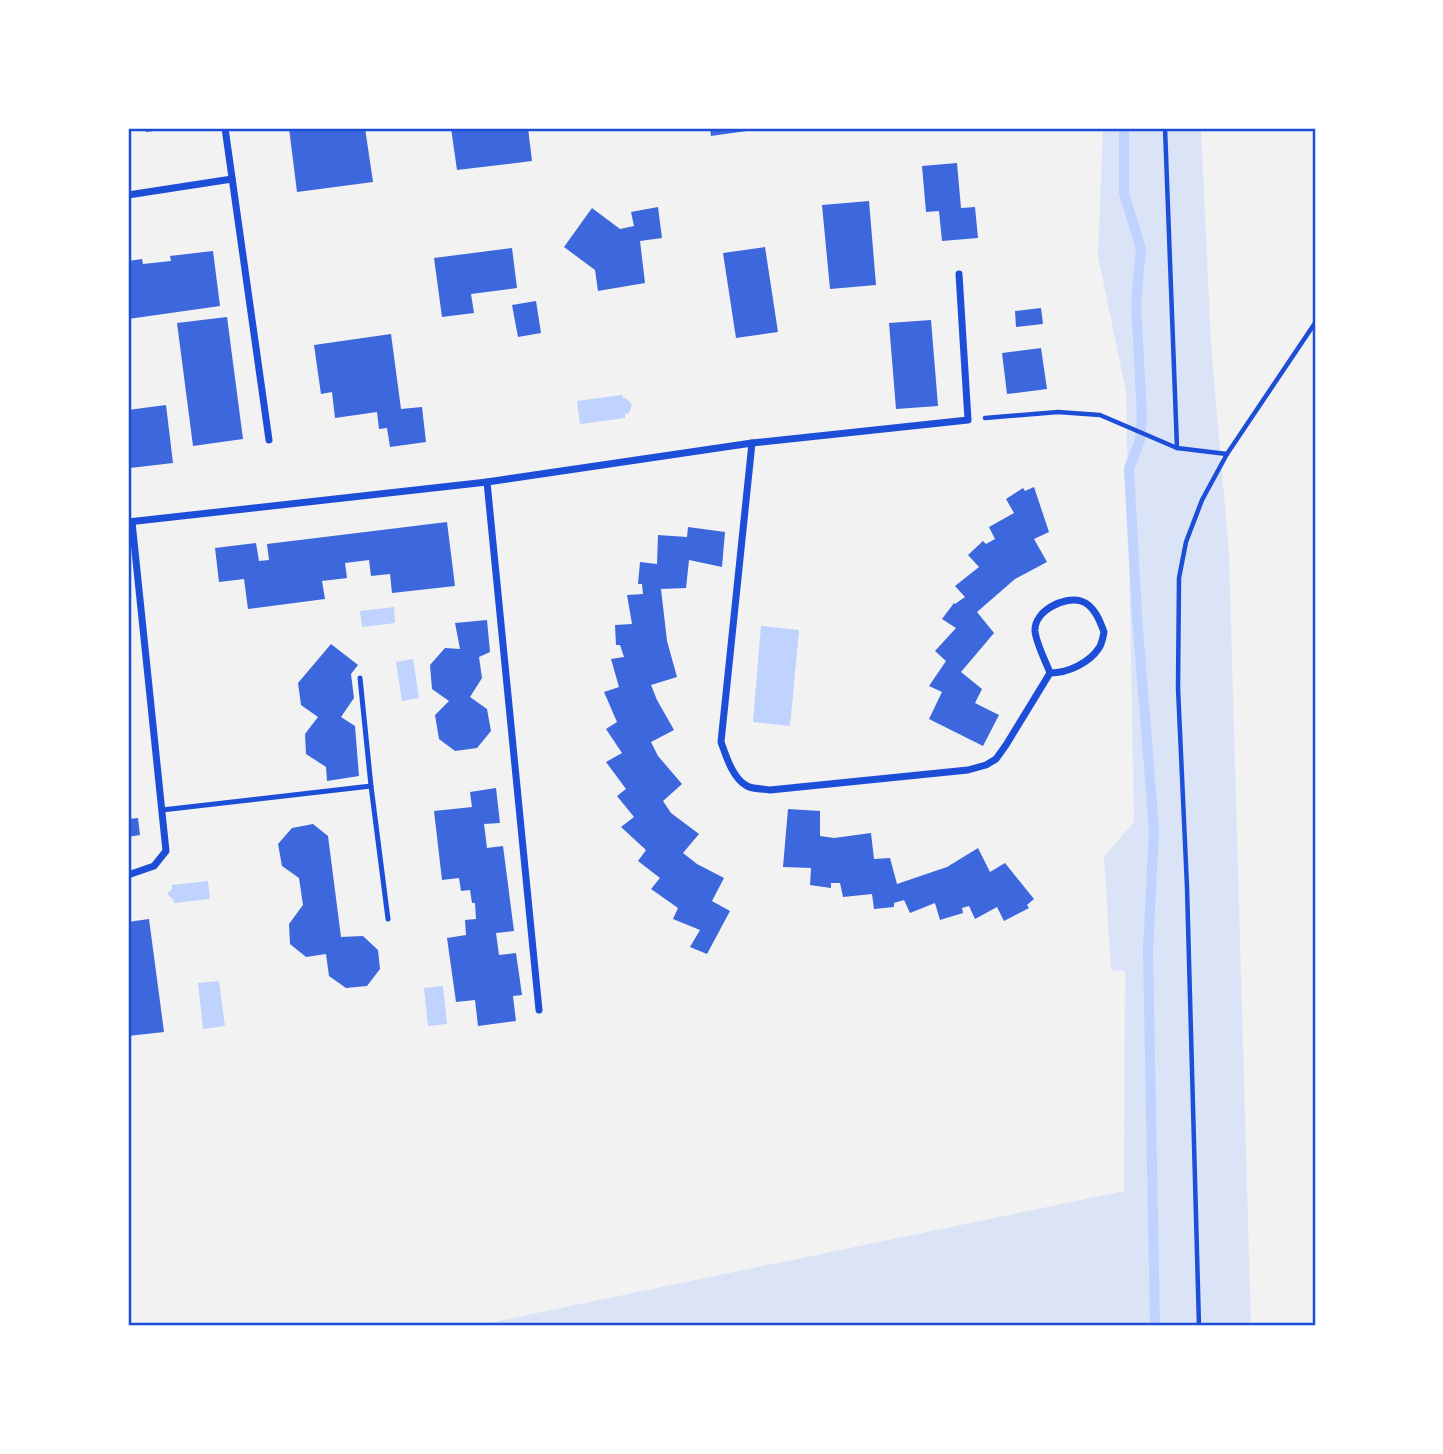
<svg xmlns="http://www.w3.org/2000/svg" width="1443" height="1454" font-family="'DM Sans',sans-serif">
<style>
.green{fill:#dbe4f7}
.water{fill:#bfd3fe}
.lines{fill:none;stroke-linecap:round;stroke-linejoin:round}
.stream{stroke:#bfd3fe;stroke-width:10}
.building{fill:#3d67dc}
.path{stroke:#1d4ed8;stroke-width:4.5}
.service{stroke:#1d4ed8;stroke-width:5}
.minor{stroke:#1d4ed8;stroke-width:7}
.neatline{fill:none;stroke:#1d4ed8;stroke-width:2.5}
</style>
<rect width="100%" height="100%" fill="#f2f2f2"/>
<path class="green" d="M1103,128H1201L1211,344L1229,553L1251,1326H474L1124,1191L1125,971L1111,970L1104,857L1134,822L1126,392L1098,256Z"/>
<g class="water">
<path d="M622,395L623,398L627,399L632,405L629,413L625,414V418L580,424L577,401Z"/>
<path d="M394,607L395,623L362,627L360,611Z"/>
<path d="M761,626L799,630L790,726L753,722Z"/>
<path d="M413,659L419,698L402,701L396,662Z"/>
<path d="M208,881L210,899L174,903L173,899L167,894L172,889V885Z"/>
<path d="M219,981L225,1026L203,1029L198,983Z"/>
<path d="M443,986L447,1024L428,1026L424,988Z"/>
</g>
<g class="lines">
<path class="stream" d="M1124,128V193L1141,249L1136,303L1142,417L1140,440L1129,469L1137,616L1154,830L1148,950L1155,1326"/>
</g>
<g class="building">
<path d="M145,128H171V129L146,132Z"/>
<path d="M289,128H365L373,182L297,192Z"/>
<path d="M451,128H528L532,161L457,170Z"/>
<path d="M710,128H761V129L711,136Z"/>
<path d="M957,163L961,208L975,207L978,238L942,241L939,211L926,212L922,166Z"/>
<path d="M869,201L876,285L830,289L822,205Z"/>
<path d="M658,207L662,238L640,241L645,283L598,291L595,270L564,247L592,208L620,229L634,226L631,212Z"/>
<path d="M765,247L778,332L736,338L723,253Z"/>
<path d="M512,248L517,288L471,294L474,313L442,317L434,258Z"/>
<path d="M213,251L220,306L128,319V261L142,259L143,264L171,261L170,256Z"/>
<path d="M536,301L541,333L518,337L512,305Z"/>
<path d="M1041,308L1043,324L1016,327L1015,311Z"/>
<path d="M227,317L243,439L193,446L177,323Z"/>
<path d="M931,320L938,406L896,409L889,323Z"/>
<path d="M391,334L401,409L422,407L426,442L390,447L387,428L379,429L377,412L335,418L332,392L321,394L314,345Z"/>
<path d="M1041,348L1047,389L1007,394L1002,353Z"/>
<path d="M166,405L173,463L130,468L129,461H128V410Z"/>
<path d="M1034,487L1049,532L1034,539L1047,562L1015,579L977,612L994,633L961,672L982,689L975,703L999,715L983,746L929,719L942,692L929,686L946,661L935,651L956,628L942,619L954,603L955,604L965,597L955,586L979,567L968,555L983,541L986,544L995,539L989,527L1014,513L1006,499L1023,488L1025,491Z"/>
<path d="M447,522L455,586L392,593L390,574L371,576L369,560L345,563L347,578L322,581L325,599L248,609L244,579L219,582L215,548L256,543L259,561L269,560L267,544Z"/>
<path d="M688,527L725,532L722,567L689,560L686,588L661,589L667,641L677,677L651,685L657,700L674,730L651,742L658,756L682,784L663,801L671,813L699,834L683,853L697,864L724,878L712,901L730,911L707,954L690,947L700,930L673,919L678,908L651,889L660,878L638,861L646,850L621,827L634,817L617,796L626,789L606,762L622,753L606,729L617,722L604,692L619,687L611,659L624,657L620,645H616L615,625L632,624L627,595L643,594L642,584H638L640,562L657,564L658,535L687,537Z"/>
<path d="M487,620L490,652L479,657L482,678L470,697L487,709L491,731L477,748L455,751L439,739L435,715L449,701L432,689L430,665L445,648L460,649L455,623Z"/>
<path d="M331,644L358,665L351,674L354,698L341,717L355,726L359,776L327,781L326,767L306,754L305,734L318,717L301,705L298,683Z"/>
<path d="M496,788L500,823L484,824L487,848L503,846L514,931L496,933L499,955L516,953L522,995L513,996L516,1021L478,1026L475,1000L456,1002L447,938L466,935L465,920L476,919L475,903H472L470,890L461,891L459,878L442,880L434,811L472,807L470,792Z"/>
<path d="M788,809L820,811V836L834,838L871,833L874,859L890,858L897,884L947,867L978,848L990,872L1005,863L1034,899L1027,905L1029,908L1004,921L997,907L975,919L969,906L962,908L963,913L940,920L935,903L910,913L904,900L894,903V907L874,909L872,894L843,897L840,883H831V888L810,885L811,868L783,867Z"/>
<path d="M138,818L140,835L128,837V819Z"/>
<path d="M313,824L328,836L341,937L363,936L378,950L380,969L367,986L346,988L329,976L326,954L306,957L290,944L289,924L303,905L299,878L282,866L278,844L292,828Z"/>
<path d="M149,919L164,1032L128,1036V922Z"/>
</g>
<g class="lines">
<g class="path">
<path d="M1165,128L1177,448L1227,454"/>
<path d="M985,418L1058,412L1100,415L1177,448"/>
<path d="M1199,1326L1187,887L1178,688L1179,578L1186,542L1202,500L1227,454L1315,323"/>
</g>
<g class="service">
<path d="M371,786L388,919"/>
<path d="M162,810L371,786L360,678"/>
</g>
<g class="minor">
<path d="M225,128L269,440"/>
<path d="M128,195L232,179"/>
<path d="M752,443L721,742C726,756 733,779 747,786C753,789 763,789 770,790L968,770L986,765L996,759L1006,745L1050,673C1068,673 1089,663 1099,648C1102,644 1103,637 1104,632C1100,621 1094,605 1081,601C1064,596 1034,611 1035,631C1036,643 1046,662 1050,673"/>
<path d="M487,482L539,1010"/>
<path d="M128,522L487,482L752,443L968,420L959,274"/>
<path d="M128,875L154,866L166,851L132,522"/>
</g>
</g>
<rect width="1443" height="1454" fill="none" stroke="#ffffff" stroke-width="259"/>
<rect x="130" y="130" width="1184" height="1194" class="neatline"/>
</svg>
